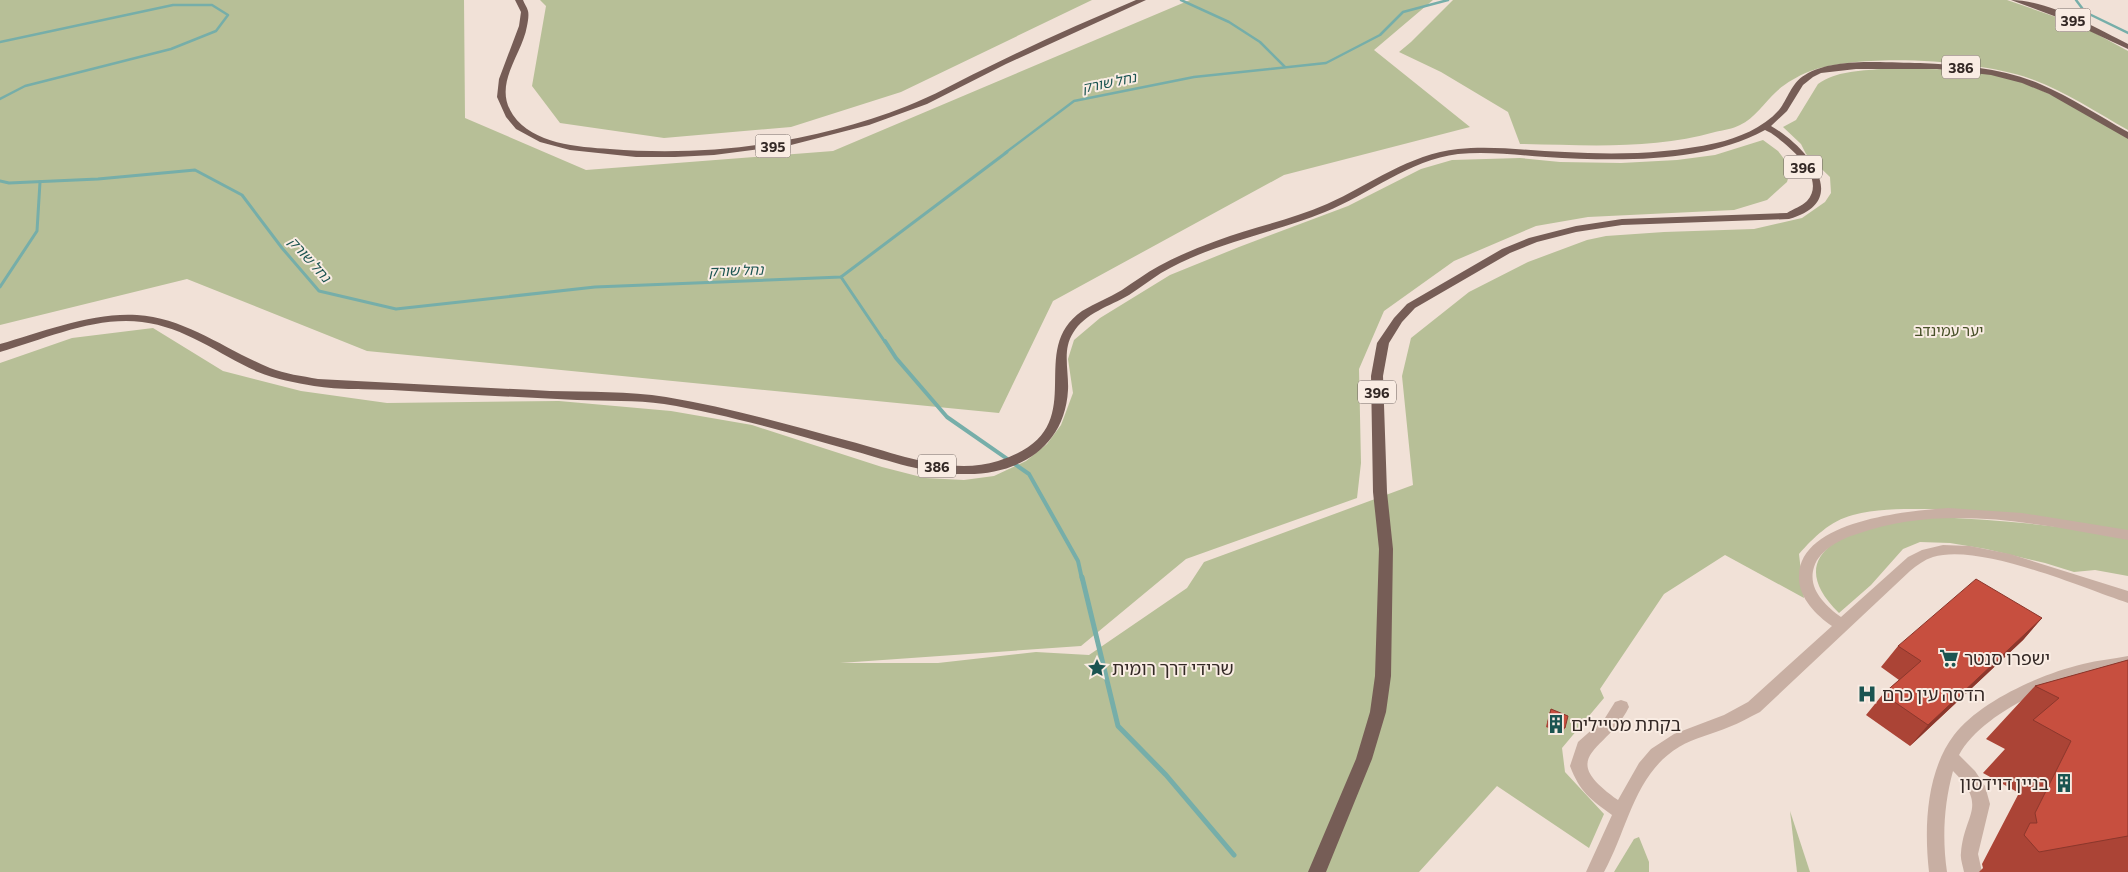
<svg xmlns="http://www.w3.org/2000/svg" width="2128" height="872" font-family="Commissioner,'Noto Sans Hebrew',sans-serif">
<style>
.green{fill:#b7bf97}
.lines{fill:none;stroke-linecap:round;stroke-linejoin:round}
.stream-far3{stroke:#76aea9;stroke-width:2.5}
.stream-far2{stroke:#76aea9;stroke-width:3}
.stream-far1{stroke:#76aea9;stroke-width:4}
.stream{stroke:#76aea9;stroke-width:5}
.minor{fill:#c8afa3;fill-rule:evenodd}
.tertiary{fill:#c8afa3;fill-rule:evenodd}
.primary{fill:#765d56;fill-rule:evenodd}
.wall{fill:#ab4436}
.shaded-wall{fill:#8b372c}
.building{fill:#c74f3f;stroke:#8b372c}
.labels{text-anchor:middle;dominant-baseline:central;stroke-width:4;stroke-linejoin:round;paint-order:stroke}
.shield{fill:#f9ece3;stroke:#6e635e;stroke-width:1}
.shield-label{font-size:14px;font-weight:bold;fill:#332825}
.far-water-label{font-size:14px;font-style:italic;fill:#1b5451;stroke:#f9ece3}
.park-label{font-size:15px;fill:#485129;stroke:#f9ece3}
.near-poi-label{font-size:18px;fill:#332825;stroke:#f9ece3;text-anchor:start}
</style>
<rect width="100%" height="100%" fill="#f1e1d7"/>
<g class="green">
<path d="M0,0H464L465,118L586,170L833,151L1190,0H1433L1374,50L1470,127L1284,175L1053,301L999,413L367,351L187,279L0,325Z"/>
<path d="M540,0H1092L901,92L791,127L664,138L560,123L532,86L546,6Z"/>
<path d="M1453,0H2007L2082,26L2128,51V130C2097,113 2065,91 2031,79C1978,60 1861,52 1808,72C1798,76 1784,84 1776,92C1765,102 1754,119 1740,125C1733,129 1723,130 1715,132C1652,150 1585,145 1520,144L1508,112L1441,72L1399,52L1411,42Z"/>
<path d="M1881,69C1927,69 1974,67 2018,81C2056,94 2093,118 2128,137V532C2059,521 1991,508 1921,509C1899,509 1875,509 1853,515C1830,521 1814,537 1799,554L1804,598L1725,555L1664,594L1600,689L1604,698L1562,748L1565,772L1604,814L1589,848L1497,786L1419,872H0V363L72,338L153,328L223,371L301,391L387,403L559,401L671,411L752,425L882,467L925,478L964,480L994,476L1026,461L1047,444L1061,425L1073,393L1068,359L1074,340L1100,318L1170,275L1239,247L1348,206L1421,169L1452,160L1520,158L1560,162L1621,163L1677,160L1715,155L1763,140L1778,151L1791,168L1787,182L1767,200L1734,210L1588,217L1536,226L1454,261L1384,311L1359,369L1361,463L1357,498L1186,559L1081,646L840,663H938L1036,652L1089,655L1187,588L1204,562L1413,485L1402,376L1411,338L1469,292L1528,262L1587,240L1606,236L1664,232L1754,229L1802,218L1825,202L1831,193L1830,177L1806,154L1801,144L1783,127L1796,120L1818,84C1836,71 1859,71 1881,69Z"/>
<path d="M1934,517C1999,520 2065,525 2128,539V576L2095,570L2074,572L2045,563L1986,549L1950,543L1920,542L1903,549L1871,585L1839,613C1793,568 1822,541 1873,525C1891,519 1915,520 1934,517Z"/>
<path d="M1790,811L1810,872H1797Z"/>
<path d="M1639,837L1649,862V872H1614L1634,839Z"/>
</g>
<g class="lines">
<g class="stream-far3">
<path d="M1181,0L1229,22L1260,42L1285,67"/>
<path d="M2076,0L2085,12L2128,33"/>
<path d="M0,42L173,5H212L228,15L216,31L171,49L25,86L0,99"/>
<path d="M1005,153L1074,101L1194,77L1326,63L1380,35L1403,12L1448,0"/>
</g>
<g class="stream-far2">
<path d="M0,181L9,183L98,179L195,170L242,195L282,248L319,291L396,309L595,287L841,277L1007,152"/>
<path d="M841,277L885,342"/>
<path d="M0,287L37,231L40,182"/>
</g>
<path class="stream-far1" d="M885,341L896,358L947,417L1029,474L1078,561L1082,579"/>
<path class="stream" d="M1082,577L1118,726L1166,775L1234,855"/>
<path class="minor" d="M1948,508L2022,513L2128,530V540C2039,524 1945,503 1857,534C1841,539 1820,549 1814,567C1807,589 1826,606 1841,617L1908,557L1922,550L1943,545L1970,546L2010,554L2128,591V603C2080,587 1980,543 1933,557C1924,560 1917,565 1910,571L1760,712C1749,717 1740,723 1729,727C1713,734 1694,738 1679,747C1634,774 1628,829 1604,872H1586L1612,815C1590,799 1580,792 1570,766L1578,742L1605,718L1615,702L1621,700L1627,702L1629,707C1607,752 1554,755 1618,800L1639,763L1651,749L1674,734L1724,715L1748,702L1832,626C1816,615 1798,597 1799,576C1800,520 1908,511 1948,508Z"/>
<path class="tertiary" d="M2128,656V668C2113,671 2097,673 2083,676C2042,687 1979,718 1959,755L1975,771L1985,786L1990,804L1978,854L1982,872H1964C1963,866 1960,859 1961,853C1964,813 1989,807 1953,771C1944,804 1942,838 1947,872H1929C1924,828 1926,772 1954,735C1980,701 2041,674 2083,664C2098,660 2113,659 2128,656Z"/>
<g class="primary">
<path d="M515,0H523C524,3 527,7 528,11C529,15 528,21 527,26C522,56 492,84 513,115C533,144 578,147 610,149C711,157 813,143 907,106C933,96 957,82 982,70C1032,45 1084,22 1136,0H1146L1006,64L927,104L869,125L791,145L714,155L675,157H636L570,150L540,142L516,129L506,117L497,97L499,79L519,26L521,12Z"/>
<path d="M2011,0C2048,0 2095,27 2128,44V49L2070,22Z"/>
<path d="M1920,63C1961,65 2002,68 2040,84C2071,97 2099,116 2128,132V139L2049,94L2022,83L1991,75L1937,69H1856L1821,73L1813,77L1803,85L1787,111L1771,126C1806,146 1854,201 1789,219L1622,225L1576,232L1537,242L1510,253L1415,308L1402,322L1389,343L1383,376L1387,492L1393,549L1391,676L1386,712L1372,759L1326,872H1308L1356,759L1370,712L1375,676L1379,549L1373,492L1371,376L1377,343L1394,318L1407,304L1502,249L1529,238L1576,226L1622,219L1787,213C1793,209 1802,206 1807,201C1828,177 1788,145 1771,133L1765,130C1703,164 1615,161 1546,157C1517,155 1487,151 1458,154C1409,160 1370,194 1325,212C1271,234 1212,243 1161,273C1150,280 1140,288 1129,295C1110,306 1085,313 1073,333C1062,350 1069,371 1068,390C1065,446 1020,474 968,474C929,475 890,461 854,451C793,434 726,414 664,404C636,400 606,401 577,400C515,397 454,394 392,390C367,389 340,390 314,386C296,383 275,379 258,372C220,355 185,327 142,322C95,316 45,339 0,352V344C42,332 93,312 137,315C186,318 226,350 270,368C285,374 302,376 318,379C395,383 473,387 550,391C588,392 629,391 666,397C728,407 789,425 849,441C895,453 950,476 998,461C1098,430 1022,353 1082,311C1095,303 1109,298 1122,290C1134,282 1146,273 1159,266C1177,256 1197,248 1216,241C1253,227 1291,220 1327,204C1370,185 1409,154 1458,149C1493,145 1529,151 1565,152C1615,155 1667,154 1716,143C1738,138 1763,128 1779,110C1788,99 1791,83 1805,75C1833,57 1887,63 1920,63Z"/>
</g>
</g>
<g class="wall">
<path d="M2042,618L2023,640L1910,746L1866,715L1883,694L1899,680L1881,667L1898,646Z"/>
<path d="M2128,660V872H1979L1983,868L1982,864L2019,793L1983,773L2005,749L1986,739L2035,686Z"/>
<path d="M1551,709L1565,728L1562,733L1546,727L1549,714Z"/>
</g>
<path class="shaded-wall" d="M2042,618L2023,640L1910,746L1928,725Z"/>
<g class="building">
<path d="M1976,579L2042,618L1928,725L1883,694L1921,661L1898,646Z"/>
<path d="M2128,660V836L2039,852L2024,835L2030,823H2037L2035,813L2071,741L2033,720L2059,698L2035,686Z"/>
<path d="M1551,709L1568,716L1565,728L1548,722Z"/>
</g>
<defs>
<g id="supermarket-bare" transform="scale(1.5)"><path d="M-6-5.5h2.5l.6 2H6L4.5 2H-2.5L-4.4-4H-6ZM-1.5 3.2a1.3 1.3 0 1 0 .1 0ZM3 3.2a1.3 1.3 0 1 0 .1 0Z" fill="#1b5451" stroke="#f9ece3" stroke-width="2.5" paint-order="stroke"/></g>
<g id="sight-bare" transform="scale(1.5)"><path d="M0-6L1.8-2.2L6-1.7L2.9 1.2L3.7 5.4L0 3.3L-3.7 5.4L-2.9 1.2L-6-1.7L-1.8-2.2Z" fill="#1b5451" stroke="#f9ece3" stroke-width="2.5" paint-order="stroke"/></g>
<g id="hospital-bare" transform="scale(1.5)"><path d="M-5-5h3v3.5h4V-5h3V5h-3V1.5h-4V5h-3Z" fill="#1b5451" stroke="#f9ece3" stroke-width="2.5" paint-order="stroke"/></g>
<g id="building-bare" transform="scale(1.5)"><path d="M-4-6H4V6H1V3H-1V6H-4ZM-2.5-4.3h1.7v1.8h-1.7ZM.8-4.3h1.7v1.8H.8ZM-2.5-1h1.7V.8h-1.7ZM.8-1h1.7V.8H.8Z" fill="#1b5451" stroke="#f9ece3" stroke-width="2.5" paint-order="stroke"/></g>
</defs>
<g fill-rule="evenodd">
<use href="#supermarket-bare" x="1949" y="658"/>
<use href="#sight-bare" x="1097" y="668"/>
<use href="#hospital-bare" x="1867" y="694"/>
<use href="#building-bare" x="1556" y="724"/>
<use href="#building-bare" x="2064" y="783"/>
</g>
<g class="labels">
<g class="shield">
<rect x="2055.5" y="8.5" width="35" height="23" rx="4"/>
<rect x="1942" y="55.5" width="38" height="23" rx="4"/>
<rect x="755.5" y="134.5" width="35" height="23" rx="4"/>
<rect x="1784" y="155.5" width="38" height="23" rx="4"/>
<rect x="1358" y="380.5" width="38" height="23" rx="4"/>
<rect x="918" y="454.5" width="38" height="23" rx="4"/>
</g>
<g class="shield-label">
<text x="2073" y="20">395</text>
<text x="1961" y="67">386</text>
<text x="773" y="146">395</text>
<text x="1803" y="167">396</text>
<text x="1377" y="392">396</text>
<text x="937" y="466">386</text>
</g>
<g class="far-water-label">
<text transform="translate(1109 82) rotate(-12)">נחל שורק</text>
<text transform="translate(310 259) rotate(48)">נחל שורק</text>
<text transform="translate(736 270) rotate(-2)">נחל שורק</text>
</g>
<g class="park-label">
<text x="1949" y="330">יער עמינדב</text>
</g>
<g class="near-poi-label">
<text x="1964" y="658">ישפרו סנטר</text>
<text x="1112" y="668">שרידי דרך רומית</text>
<text x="1882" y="694">הדסה עין כרם</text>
<text x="1571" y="724">בקתת מטיילים</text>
<text x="2049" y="783" text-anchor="end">בניין דוידסון</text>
</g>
</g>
</svg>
